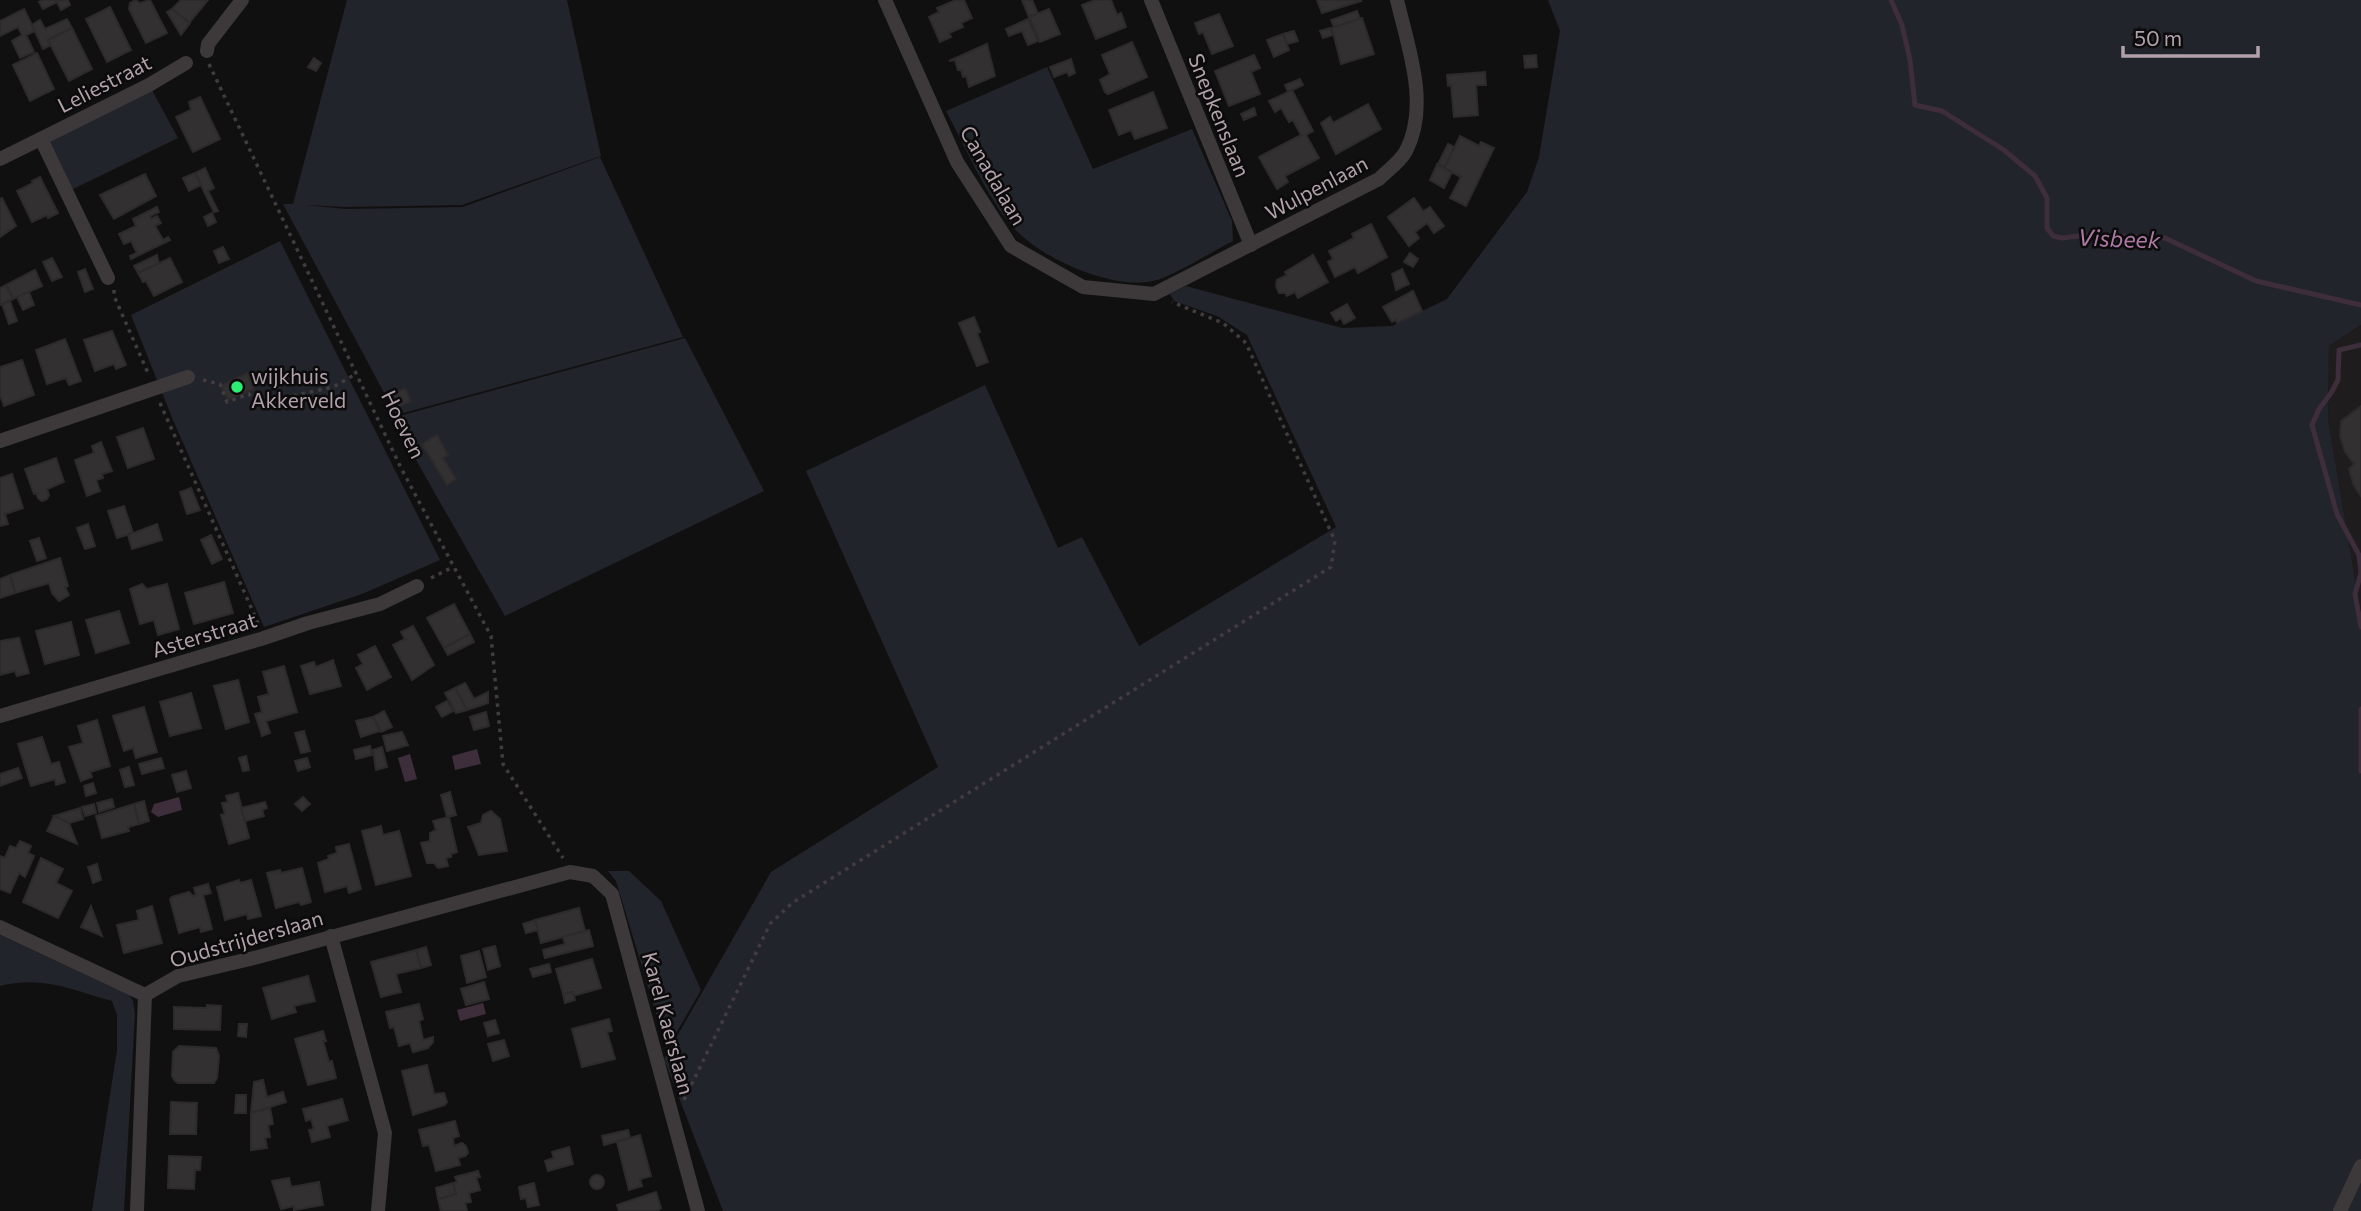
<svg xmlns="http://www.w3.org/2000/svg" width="2361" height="1211" font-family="Commissioner,sans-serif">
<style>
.built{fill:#1e1c1d}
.green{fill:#22242b}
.water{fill:#3e2d3b}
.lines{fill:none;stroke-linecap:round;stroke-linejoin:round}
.stream{stroke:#3e2d3b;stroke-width:5}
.building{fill:#333032;stroke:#2d2a2b;stroke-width:2}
.path{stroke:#423b3f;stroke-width:3.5;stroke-dasharray:3.5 5;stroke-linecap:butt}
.minor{stroke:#3d383a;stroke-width:14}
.poi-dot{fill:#2bee73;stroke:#0c0b0b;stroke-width:2.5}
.labels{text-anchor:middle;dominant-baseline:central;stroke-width:5;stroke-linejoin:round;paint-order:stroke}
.street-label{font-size:21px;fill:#b2a1ab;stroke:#0c0b0b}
.poi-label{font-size:21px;fill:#b2a1ab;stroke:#0c0b0b;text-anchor:start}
.water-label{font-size:23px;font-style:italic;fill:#ad78a4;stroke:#0c0b0b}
</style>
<rect width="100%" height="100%" fill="#111010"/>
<path class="built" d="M2361,325V614L2328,419L2329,346Z"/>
<g class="green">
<path d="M347,0H567L601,156L462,205L347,207L305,205L346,209L463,207L600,157L683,337L396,415L283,204H293Z"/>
<path d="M1548,0H2361V325L2329,346L2328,419L2361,614V1211H723L664,1059L771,872L938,767L806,471L985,385L1058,548L1082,537L1139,646L1336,527L1247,335L1217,316L1174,301L1170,294L1186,286L1342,328L1392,326L1447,299L1527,192L1539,157L1560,31Z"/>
<path d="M1047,67L1093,169L1192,129L1232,221L1233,241C1211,252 1179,273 1157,280C1135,286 1115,281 1094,275C1066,266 1032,249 1012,226C986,196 965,146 946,111Z"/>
<path d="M149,85L178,138L67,192L41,139Z"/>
<path d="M280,241L440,560L362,594L264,627L173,420L131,315Z"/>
<path d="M685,338L764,491L505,616L392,418Z"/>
<path d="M608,871H629L661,901L701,990L667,1049L616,881Z"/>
<path d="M0,935L129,995L133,1001L135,1014L124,1211H92L117,1050V1015L112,1001C73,990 42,975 0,986Z"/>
</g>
<g class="water">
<path d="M477,749L481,764L455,770L452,756Z"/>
<path d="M410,754L417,779L405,782L398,758Z"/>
<path d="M179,797L182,810L158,817L151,812L154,804Z"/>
<path d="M483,1003L486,1014L460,1021L457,1010Z"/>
</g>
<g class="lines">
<g class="stream">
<path d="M1891,0L1902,25L1910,60L1915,105L1942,111L2004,150L2035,176L2047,198V228L2053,236L2062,238L2088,235L2165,238L2256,281L2361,305"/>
<path d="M2361,345L2339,350L2338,380L2331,393L2319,409L2312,425L2337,514L2359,555L2361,573L2355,594L2361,627"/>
<path d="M2361,709V771"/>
</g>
</g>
<g class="building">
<path d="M43,0H68L70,5L61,10L57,2L43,9L39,2Z"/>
<path d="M136,0L140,3L150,0L167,33L146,43L129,9L130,3Z"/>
<path d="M181,0H208L189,23L172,9Z"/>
<path d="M956,0H964L972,18L961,23L963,27L949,33L951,37L940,42L929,17L939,12L937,8Z"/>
<path d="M1022,0H1032L1038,14L1029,17Z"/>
<path d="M1095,0H1111L1117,15L1121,13L1126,27L1096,39L1082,5Z"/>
<path d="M1317,0H1360L1361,1L1322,13Z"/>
<path d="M110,7L131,50L107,62L86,19Z"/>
<path d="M24,9L35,31L26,35L34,52L20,58L12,41L22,35L18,27L0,36V21Z"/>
<path d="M172,9L190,23L181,35L167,12Z"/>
<path d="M1049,9L1060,34L1040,42L1029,17Z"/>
<path d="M1357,11L1360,19L1334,27L1331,20Z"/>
<path d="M1219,14L1233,46L1212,54L1203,32L1199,34L1195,23Z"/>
<path d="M1362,18L1374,54L1341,64L1332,28Z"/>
<path d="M67,19L72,28L48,40L51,45L43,49L32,25L40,20L45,29Z"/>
<path d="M1028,19L1038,41L1028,45L1022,31L1009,36L1006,29Z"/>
<path d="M72,28L92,69L69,81L48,40Z"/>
<path d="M1330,28L1332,35L1323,38L1320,31Z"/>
<path d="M1294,31L1298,41L1287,44L1283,34Z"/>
<path d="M1283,34L1289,50L1274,57L1267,40Z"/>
<path d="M1132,42L1147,77L1108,94L1105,92L1100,80L1110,74L1102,55Z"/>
<path d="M987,44L995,76L969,87L966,76L963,77L961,70H958L955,60L949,61Z"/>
<path d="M37,53L54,89L30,101L13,65Z"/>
<path d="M1254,55L1260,68L1251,72L1260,94L1229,106L1215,71Z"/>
<path d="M1536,55L1537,67L1525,68L1524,56Z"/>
<path d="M314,58L321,63L316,71L308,67Z"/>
<path d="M1071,59L1075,73L1069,76L1067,72L1054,77L1050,67Z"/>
<path d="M1485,72L1486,85H1476L1478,115L1454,117L1451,85L1448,86L1447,75Z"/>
<path d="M1300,79L1303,85L1288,92L1285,85Z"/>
<path d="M1292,90L1313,131L1306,135L1319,158L1285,176L1288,182L1277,189L1259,157L1301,135L1293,120L1289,122L1281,108L1275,112L1269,101Z"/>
<path d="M1153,92L1167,128L1135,139L1131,130L1119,135L1109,110Z"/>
<path d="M200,97L220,139L193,152L176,117L191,110L189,102Z"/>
<path d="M1368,104L1381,129L1336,154L1321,123L1330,117L1333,123Z"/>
<path d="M1254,108L1256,115L1244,120L1241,114Z"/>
<path d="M1460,136L1479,146L1481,142L1494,148L1466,206L1450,198L1461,177L1436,164L1445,167Z"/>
<path d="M1448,144L1454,147L1445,167L1438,164Z"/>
<path d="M1437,165L1452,172L1444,188L1430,180Z"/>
<path d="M205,168L214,188L208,191L218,211L214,212L195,173Z"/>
<path d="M195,173L201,185L189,191L183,178Z"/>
<path d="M145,174L156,196L114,219L100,195Z"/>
<path d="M40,177L58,213L48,218L47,215L32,222L17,191L33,183L32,181Z"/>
<path d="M2,198L16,226L0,237V199Z"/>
<path d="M1414,198L1423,211L1430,207L1444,226L1434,233L1427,223L1415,232L1419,238L1409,246L1388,217Z"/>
<path d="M157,207L159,212L150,216L151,219L157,216L161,223L155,226L163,240L168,237L170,240L131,259L130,256L137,253L131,241L124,244L119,234L136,226L133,219Z"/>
<path d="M212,213L216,222L208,226L204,217Z"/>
<path d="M1371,224L1387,257L1358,273L1355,267L1335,277L1328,262L1333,259L1329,251L1354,238L1352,234Z"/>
<path d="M223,247L229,259L219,263L214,251Z"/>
<path d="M1410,253L1418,259L1413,267L1404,262Z"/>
<path d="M157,255L159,264L138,273L134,266Z"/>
<path d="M1313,255L1328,282L1298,298L1295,292L1287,296L1285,293H1279L1276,286L1277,280L1287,275L1285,272Z"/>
<path d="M52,258L62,277L52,281L43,262Z"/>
<path d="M170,258L182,282L154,296L146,281L143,282L138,273Z"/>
<path d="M85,269L93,289L85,292L78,272Z"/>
<path d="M1402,269L1409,284L1396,290L1392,274Z"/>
<path d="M35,270L42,286L13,299L6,285Z"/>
<path d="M6,285L13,299L0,305V288Z"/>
<path d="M1413,291L1422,311L1397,323L1396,320L1392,322L1383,307Z"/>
<path d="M29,292L34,305L23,310L17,297Z"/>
<path d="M10,301L17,321L9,324L2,304Z"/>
<path d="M1347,304L1355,318L1344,324L1341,318L1336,321L1331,313Z"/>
<path d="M974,317L980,332L977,333L988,362L977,366L959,323Z"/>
<path d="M112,331L126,365L116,369L114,364L95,371L84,340Z"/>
<path d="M65,339L81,381L69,385L66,378L47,384L36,350Z"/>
<path d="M22,360L34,395L4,406L0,395V367Z"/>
<path d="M247,373L254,389L228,400L221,386Z"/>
<path d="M405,388L411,401L398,407L392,394Z"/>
<path d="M2361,406V496L2354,486L2349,469L2354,464L2345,452L2340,436L2341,421Z"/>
<path d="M143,428L154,459L128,468L117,437Z"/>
<path d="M437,435L448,455L443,458L456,479L447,485L422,444Z"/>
<path d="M101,442L112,471L102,474L103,478L96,480L100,491L87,496L75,460L94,453L92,446Z"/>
<path d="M56,458L64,482L47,489L49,495L47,499L42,501L38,498L36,493L34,494L25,469Z"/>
<path d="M12,474L23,508L5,514L8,524L0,526V478Z"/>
<path d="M191,488L200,510L187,514L180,492Z"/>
<path d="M124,506L133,533L117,538L108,511Z"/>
<path d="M88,524L95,546L85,549L77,528Z"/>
<path d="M157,524L162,540L132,549L128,535Z"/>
<path d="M211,535L222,559L212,564L201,540Z"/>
<path d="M39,538L46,558L37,561L30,541Z"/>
<path d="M60,558L68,586L65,587L69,595L59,601L52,593L49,583L15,593L10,575Z"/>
<path d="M10,575L15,593L0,598V579Z"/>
<path d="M224,582L233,613L194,624L185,593Z"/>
<path d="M142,584L147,589L167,584L179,629L158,635L154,620L140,624L130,589Z"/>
<path d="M454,604L470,634L444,648L427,618Z"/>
<path d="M119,611L129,643L96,653L86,620Z"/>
<path d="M71,622L79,655L45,664L36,631Z"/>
<path d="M413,626L434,665L412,680L393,645L405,639L401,632Z"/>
<path d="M470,634L474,642L448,655L444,648Z"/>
<path d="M19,638L29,673L17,676L15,671L0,675V641Z"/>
<path d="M375,646L391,677L367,690L356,668L363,664L358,655Z"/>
<path d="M333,660L341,686L310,694L301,666L314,662L316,667Z"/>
<path d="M284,666L297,712L266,721L270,733L262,736L255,714L262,712L258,697L269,694L263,672Z"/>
<path d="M238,680L249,722L226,729L214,686Z"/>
<path d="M465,683L474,699L488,692V703L467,710L455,688Z"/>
<path d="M455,688L467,710L456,713L445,693Z"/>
<path d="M191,693L201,728L170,736L160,702Z"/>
<path d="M447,701L453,711L442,717L436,707Z"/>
<path d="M144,707L157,752L136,758L133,748L124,751L113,716Z"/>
<path d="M384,711L392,727L381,732L373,717Z"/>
<path d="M486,712L489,726L474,730L470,717Z"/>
<path d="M373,717L380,731L361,737L356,721Z"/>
<path d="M97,720L110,766L90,772L92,777L81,781L69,747L83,743L78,726Z"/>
<path d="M304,731L310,751L301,753L295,733Z"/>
<path d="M402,732L408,745L387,751L383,736Z"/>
<path d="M42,737L51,764L59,762L65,782L56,785L55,779L31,786L18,744Z"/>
<path d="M370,746L372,755L356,759L354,750Z"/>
<path d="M382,747L387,767L376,770L373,750Z"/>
<path d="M246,756L249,770L243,771L239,758Z"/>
<path d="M161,758L164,768L142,774L139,764Z"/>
<path d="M307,758L310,767L298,771L295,761Z"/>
<path d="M129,767L134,785L125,787L120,770Z"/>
<path d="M18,768L22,778L0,786V774Z"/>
<path d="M186,771L191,788L177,792L172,775Z"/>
<path d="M93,783L96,793L86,796L84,786Z"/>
<path d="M450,792L456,815L447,817L441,795Z"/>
<path d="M238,793L249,838L229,844L221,815L225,814L222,803L228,802L226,796Z"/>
<path d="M303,797L310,804L302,811L295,804Z"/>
<path d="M112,799L114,807L99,812L97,803Z"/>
<path d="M144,801L149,821L139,824L134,804Z"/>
<path d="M265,802L267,808L262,810L264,816L245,821L241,808Z"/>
<path d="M94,804L96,813L85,816L82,807Z"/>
<path d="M134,804L139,824L128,827L129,831L102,838L96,816Z"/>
<path d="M80,808L83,819L69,823L54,816Z"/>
<path d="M491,811L500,819L507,851L479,855L468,827L481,823L483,815Z"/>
<path d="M54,816L69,823L77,844L47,831Z"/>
<path d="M449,817L457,852L451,854V857L446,858L448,866L438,868L434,863H427L421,843L430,841V833L436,830L433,821Z"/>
<path d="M381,826L383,835L399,831L411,876L376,885L362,831Z"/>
<path d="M20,841L31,846L28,853L34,856L25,877L19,873L10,893L0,889V856L5,858L10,846L16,848Z"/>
<path d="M349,844L361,889L349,893L347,886L325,892L318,863L329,859L328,856L337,853L336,847Z"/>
<path d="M41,858L63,869L56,883L72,891L58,918L23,902Z"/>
<path d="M97,864L101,880L93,883L88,867Z"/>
<path d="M302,868L311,902L301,905L299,902L276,908L267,873L280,870L281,873Z"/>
<path d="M239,880L240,883L251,880L261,916L248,919L247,914L225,920L217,887Z"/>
<path d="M208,884L211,893L203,895L212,929L201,932L200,927L179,933L170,899L172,897L189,892L193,896L196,895L194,888Z"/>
<path d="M91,906L102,936L81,927Z"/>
<path d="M152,906L162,943L124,953L117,925L139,920L137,911Z"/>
<path d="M579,908L585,931L541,943L535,920Z"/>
<path d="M535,920L538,930L526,933L523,924Z"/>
<path d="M589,930L593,946L545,958L543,950L565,944L563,937Z"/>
<path d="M495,946L500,966L488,970L483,949Z"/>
<path d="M426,947L431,965L421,968L416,950Z"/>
<path d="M416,950L421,968L396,974L401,992L381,997L371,962Z"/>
<path d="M479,951L486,977L467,983L461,956Z"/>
<path d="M592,959L601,988L573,996V992L563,994L556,969Z"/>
<path d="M549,964L551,972L533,977L530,969Z"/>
<path d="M308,976L315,1001L294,1006L296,1012L272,1019L263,988Z"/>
<path d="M484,982L489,999L466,1005L461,989Z"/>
<path d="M573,992L575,1000L565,1003L563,994Z"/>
<path d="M419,1004L423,1019L419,1021L423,1040L433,1037V1042L428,1048L413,1052L410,1043L399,1046L394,1027L390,1028L386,1012Z"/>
<path d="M207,1005L221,1006L220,1030L174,1029V1007L207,1008Z"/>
<path d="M609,1019L612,1031L607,1032L615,1059L582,1067L572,1029Z"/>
<path d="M495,1020L499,1033L488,1036L484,1023Z"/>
<path d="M239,1024H247L246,1037L238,1036Z"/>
<path d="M323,1031L326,1041H323L329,1062L332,1061L336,1078L308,1085L295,1039Z"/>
<path d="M504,1040L509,1056L493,1061L488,1044Z"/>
<path d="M179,1046L216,1048L219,1056L217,1078L214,1083H178L175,1081L172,1076L173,1052Z"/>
<path d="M427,1065L434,1094L444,1093L447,1102L445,1105L413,1115L402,1071Z"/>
<path d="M263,1080L267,1097L283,1092L286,1102L251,1113L254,1082Z"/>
<path d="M236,1095H246V1113H235Z"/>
<path d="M342,1099L348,1120L327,1126L330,1137L312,1142L309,1130L314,1129L311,1119L306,1121L303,1109Z"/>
<path d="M171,1102L197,1103L196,1134H170Z"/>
<path d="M270,1108L273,1124L268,1125L270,1137L265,1138L267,1148L251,1150V1113Z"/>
<path d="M455,1121L459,1136L453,1138L454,1146L462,1143L466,1146L468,1153L465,1156L458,1158L460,1165L436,1171L429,1145L423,1146L419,1130Z"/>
<path d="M628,1130L630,1138L604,1145L602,1136Z"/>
<path d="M640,1135L651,1176L640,1179L642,1186L629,1190L617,1142Z"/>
<path d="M569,1147L573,1164L548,1171L545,1161L554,1158L552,1152Z"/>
<path d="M169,1156L201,1157L200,1170H195L194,1189L168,1188Z"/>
<path d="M478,1171L480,1177H476L480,1190L469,1193L471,1202L465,1203L467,1211H441L438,1199L456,1194L453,1183L457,1182L455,1177Z"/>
<circle cx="597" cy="1182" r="7"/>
<path d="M289,1178L291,1187L319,1182L323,1205L294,1210V1206L281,1209L272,1181Z"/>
<path d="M453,1183L456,1194L438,1199L436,1188Z"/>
<path d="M534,1183L539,1205L528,1207L526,1198L521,1199L519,1187Z"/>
<path d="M656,1192L661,1208L657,1211H619L617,1205Z"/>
</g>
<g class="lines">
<g class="path">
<path d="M209,64L401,468L491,636L503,764L563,858"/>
<path d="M114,290V296L148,373"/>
<path d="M203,380L220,384L227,402L249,394L256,404L333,387L356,374"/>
<path d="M160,403L258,623"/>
<path d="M431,578L453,567"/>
<path d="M684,1100L770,924L792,903L1331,567L1335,541L1246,343L1223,323L1172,302"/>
</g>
<g class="minor">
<path d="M885,0L957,162L1011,246L1083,287L1154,294L1379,179C1388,170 1401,161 1406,151C1430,105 1408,47 1397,0"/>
<path d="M1151,0L1251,245"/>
<path d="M207,51L208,44L242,0"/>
<path d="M41,139L108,278"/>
<path d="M0,159L149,85L186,63"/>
<path d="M0,441L188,377"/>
<path d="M0,716L264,638L308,623L380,604L417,586"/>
<path d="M0,927L145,995"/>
<path d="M331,936L385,1133L378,1211"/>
<path d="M137,1211L145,995L178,976L258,957L570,872L593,876L612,894L698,1211"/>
<path d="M2340,1211L2361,1166"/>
</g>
</g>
<circle class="poi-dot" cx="237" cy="387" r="7"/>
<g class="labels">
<g class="street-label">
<text transform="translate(104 83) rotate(-27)">Leliestraat</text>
<text transform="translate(1220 115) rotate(68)">Snepkenslaan</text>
<text transform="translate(994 175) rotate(60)">Canadalaan</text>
<text transform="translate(1316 187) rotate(-28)">Wulpenlaan</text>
<text transform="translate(404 424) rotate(64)">Hoeven</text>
<text transform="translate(204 634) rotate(-17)">Asterstraat</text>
<text transform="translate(246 938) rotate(-16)">Oudstrijderslaan</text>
<text transform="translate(669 1023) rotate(75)">Karel Kaerslaan</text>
</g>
<g class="poi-label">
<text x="251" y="375">wijkhuis<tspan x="251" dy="24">Akkerveld</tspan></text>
</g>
<g class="water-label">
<text transform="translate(2119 238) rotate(2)">Visbeek</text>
</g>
</g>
<path d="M2123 46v10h135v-10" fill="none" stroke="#b2a1ab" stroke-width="3.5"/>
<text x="2134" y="46" font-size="21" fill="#b2a1ab" stroke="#0c0b0b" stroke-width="5" paint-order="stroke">50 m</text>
</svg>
